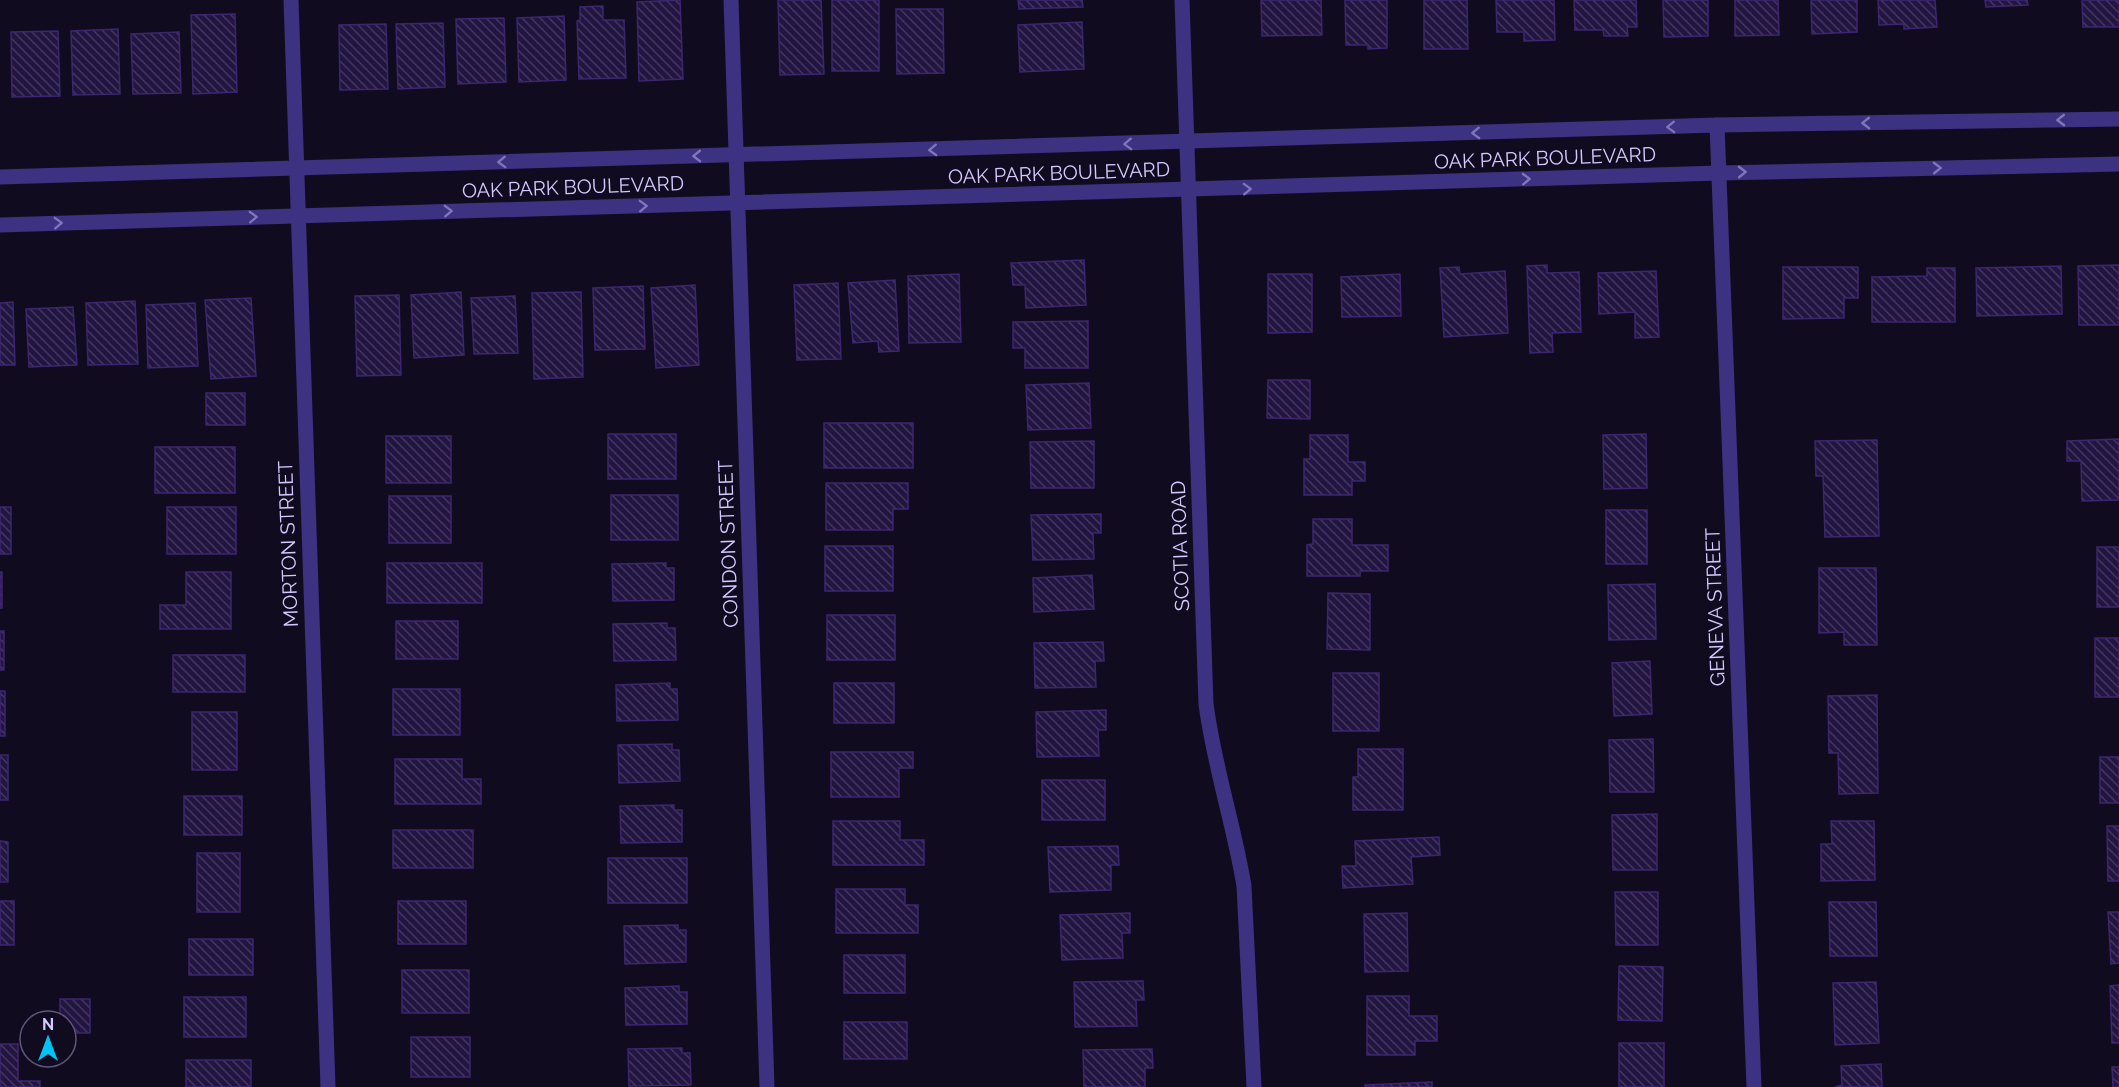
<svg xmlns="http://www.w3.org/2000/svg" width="2119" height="1087" font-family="Raleway,sans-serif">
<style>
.building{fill:url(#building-back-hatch);stroke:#3c266f;stroke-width:1.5}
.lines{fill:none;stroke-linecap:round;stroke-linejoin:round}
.minor{stroke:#3d3281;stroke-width:15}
.oneway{stroke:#8176ba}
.labels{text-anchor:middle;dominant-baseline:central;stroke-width:5;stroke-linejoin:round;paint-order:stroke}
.street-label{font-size:20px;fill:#d4c9ff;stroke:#100b1f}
</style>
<defs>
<pattern id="building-back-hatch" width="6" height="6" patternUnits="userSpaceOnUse" patternTransform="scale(1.5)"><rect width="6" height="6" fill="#231541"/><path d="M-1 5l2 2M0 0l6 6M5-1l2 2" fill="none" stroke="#42365e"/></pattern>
</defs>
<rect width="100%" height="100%" fill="#100b1f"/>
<g class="building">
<path d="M680,0L683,79L639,81L637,2Z"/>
<path d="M778,0H821L824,74L780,75Z"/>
<rect x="832" y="0" width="47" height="71"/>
<path d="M1018,0H1082L1083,7L1019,9Z"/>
<path d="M1261,0H1321L1322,35L1262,36Z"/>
<path d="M1345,0H1387V48L1368,49V45H1346Z"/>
<path d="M1424,0H1467L1468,49H1424Z"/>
<path d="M1496,0H1554L1555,40L1524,41V32H1497Z"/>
<path d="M1574,0H1636L1637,27H1627L1628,36H1604L1603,30H1575Z"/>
<path d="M1663,0H1708V36L1664,37Z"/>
<path d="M1735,0H1778L1779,35L1735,36Z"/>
<path d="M1811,0H1857V32L1812,34Z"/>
<path d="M1878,0H1935L1937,27L1904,29V24L1879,25Z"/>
<path d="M1985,0H2027L2028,5L1986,7Z"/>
<path d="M2082,0H2119V27H2083Z"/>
<path d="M603,6V20H624L626,78L579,79L577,21L580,20V7Z"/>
<path d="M896,9H943L944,73L897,74Z"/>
<path d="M235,14L237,92L193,94L191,15Z"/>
<path d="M564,16L566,80L519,82L517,18Z"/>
<path d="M504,18L506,82L458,84L456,19Z"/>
<path d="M1082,22L1084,69L1020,72L1018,25Z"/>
<path d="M443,23L445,87L398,89L396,24Z"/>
<path d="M386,24L388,89L340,90L339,25Z"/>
<path d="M118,29L120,94L73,95L71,31Z"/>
<path d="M58,31L60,96L12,97L11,32Z"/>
<path d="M179,32L181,93L133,94L131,34Z"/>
<path d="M1084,260L1086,305L1026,308L1025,285H1013L1011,263Z"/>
<path d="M1547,265V273L1579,272L1581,332L1552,333L1553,352L1530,353L1527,266Z"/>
<path d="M2119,265V325H2079L2078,266Z"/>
<path d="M2061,266L2062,314L1977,316L1976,268Z"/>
<path d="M1459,267L1460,274L1505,271L1508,333L1444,337L1440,268Z"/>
<path d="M1783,267H1858V298H1844V318L1783,319Z"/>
<path d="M1927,268H1955V322H1872V277L1927,276Z"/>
<path d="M1656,271L1659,337L1635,338V312L1599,314L1598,273Z"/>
<path d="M959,274L961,342L909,343L908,276Z"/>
<path d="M1268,274H1312V332L1268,333Z"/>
<path d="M1400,274L1401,316L1342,317L1341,277Z"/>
<path d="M895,280L899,351L879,352L878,341L853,343L848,283Z"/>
<path d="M838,283L841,359L797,360L794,285Z"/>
<path d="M695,285L699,365L656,368L651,288Z"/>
<path d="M643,286L645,349L595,350L593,288Z"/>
<path d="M461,292L464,355L414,358L411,295Z"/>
<path d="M581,292L583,377L534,379L532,293Z"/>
<path d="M399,295L401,375L357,376L355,296Z"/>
<path d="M515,296L518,353L474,354L471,298Z"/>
<path d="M251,298L256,376L211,379L205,300Z"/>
<path d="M135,301L138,364L88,365L86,303Z"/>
<path d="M13,302L15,365H0V303Z"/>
<path d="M195,303L198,366L148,368L146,305Z"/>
<path d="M73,307L77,365L29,367L26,309Z"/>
<path d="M1088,321V368H1025V348H1013V322Z"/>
<path d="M1268,380H1310V419L1267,418Z"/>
<path d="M1089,383L1091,428L1028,430L1026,385Z"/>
<rect x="206" y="393" width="39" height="32"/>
<rect x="824" y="423" width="89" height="45"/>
<rect x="608" y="434" width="68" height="45"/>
<path d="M1646,434L1647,488L1604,489L1603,435Z"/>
<path d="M1310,435H1348V462H1365V481H1352V495H1304V459H1310Z"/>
<rect x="386" y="436" width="65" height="47"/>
<path d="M2119,439V500L2082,501L2081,461H2067V441Z"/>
<path d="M1877,440L1879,536L1825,537L1823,476H1816L1815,441Z"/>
<path d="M1094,441V488H1031L1030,442Z"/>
<rect x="155" y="447" width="80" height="46"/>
<path d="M826,483H908V509H893V530H826Z"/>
<rect x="611" y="495" width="67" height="45"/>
<rect x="389" y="496" width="62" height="47"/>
<rect x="0" y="507" width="11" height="47"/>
<rect x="167" y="507" width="69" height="47"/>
<rect x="1606" y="510" width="41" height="54"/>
<path d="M1101,514V533H1093L1094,559L1033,560L1031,515Z"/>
<path d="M1313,519H1352V545H1388V571H1360V576H1307V545L1313,544Z"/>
<rect x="825" y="546" width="68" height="45"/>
<rect x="2097" y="547" width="22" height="60"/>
<rect x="387" y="563" width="95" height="40"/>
<path d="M666,563V568H674V600L613,601L612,564Z"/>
<path d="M1819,568H1876L1877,645H1844V632L1819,633Z"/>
<rect x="0" y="572" width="2" height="36"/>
<path d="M186,572H231V629H160V605H186Z"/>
<path d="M1092,575L1094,609L1034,612L1033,578Z"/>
<path d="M1655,584L1656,639L1609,640L1608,585Z"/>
<path d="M1328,593L1370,594V650L1327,649Z"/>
<rect x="827" y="615" width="68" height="45"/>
<rect x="396" y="621" width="62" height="38"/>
<path d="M667,623V628H675L676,660L614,661L613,624Z"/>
<rect x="0" y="631" width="4" height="39"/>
<rect x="2095" y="638" width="24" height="59"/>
<path d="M1103,642L1104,661H1095L1096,687L1035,688L1034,643Z"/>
<rect x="173" y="655" width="72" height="37"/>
<path d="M1650,661L1652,714L1614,716L1612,663Z"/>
<rect x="1333" y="673" width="46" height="58"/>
<path d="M670,683V689H677L678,720L617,721L616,685Z"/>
<rect x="834" y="683" width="60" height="40"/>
<rect x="393" y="689" width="67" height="46"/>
<rect x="0" y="691" width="5" height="45"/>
<path d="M1877,695L1878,793L1839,794L1838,753H1829L1828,696Z"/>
<path d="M1106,710V730H1098L1099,756L1037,757L1036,712Z"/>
<rect x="192" y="712" width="45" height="58"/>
<path d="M1653,739L1654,792H1610L1609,740Z"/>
<path d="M672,744V750H679L680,781L619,783L618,745Z"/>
<path d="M1358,749H1403V810H1353V777H1358Z"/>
<path d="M831,752H913V768H899V797H831Z"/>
<rect x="0" y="755" width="8" height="45"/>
<rect x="2100" y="757" width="19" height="46"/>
<path d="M395,759H462V779H481V804H395Z"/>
<rect x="1042" y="780" width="63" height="40"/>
<rect x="184" y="796" width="58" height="39"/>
<path d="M674,805V810H682V842L621,843L620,806Z"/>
<path d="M1657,814V870H1613L1612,815Z"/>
<path d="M833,821H900V840H924V865H833Z"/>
<path d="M1831,821H1874L1875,880L1821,881V844H1832Z"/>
<path d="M2107,826H2119V881H2108Z"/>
<rect x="393" y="830" width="80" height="38"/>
<path d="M1439,837L1440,855L1411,857L1413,884L1343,888L1342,866H1356L1355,841Z"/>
<path d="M0,841L8,842V882H0Z"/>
<path d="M1118,846L1119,865H1111V890L1050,892L1048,847Z"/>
<rect x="197" y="853" width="43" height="59"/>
<rect x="608" y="858" width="79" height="45"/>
<path d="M836,889H905V905H918V933H836Z"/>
<path d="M1615,892H1658V945H1616Z"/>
<rect x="0" y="901" width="14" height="44"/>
<rect x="398" y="901" width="68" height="43"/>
<path d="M1829,902H1876L1877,956H1830Z"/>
<path d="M2108,912H2119V963L2111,964Z"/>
<path d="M1130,913V933H1122L1123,958L1062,960L1060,915Z"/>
<path d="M1407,913L1408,971L1365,972L1364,914Z"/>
<path d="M678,925V930H686V962L625,964L624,926Z"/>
<rect x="189" y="939" width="64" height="36"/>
<rect x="844" y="955" width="61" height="38"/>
<path d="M1619,966L1663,967L1662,1021L1618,1020Z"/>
<rect x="402" y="970" width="67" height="43"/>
<path d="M1143,981L1144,1000H1136L1137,1026L1075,1027L1074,982Z"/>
<path d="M1876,982L1879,1043L1835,1045L1833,983Z"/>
<path d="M2119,985V1043H2112L2110,986Z"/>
<path d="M679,986V992H687V1024L626,1025L625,988Z"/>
<path d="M1367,996H1409V1016H1437V1041H1415V1055H1367Z"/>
<rect x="184" y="997" width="62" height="40"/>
<path d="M60,999H90V1033H66V1021H60Z"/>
<rect x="844" y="1022" width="63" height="37"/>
<rect x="411" y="1037" width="59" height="40"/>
<rect x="1619" y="1043" width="45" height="44"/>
<path d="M0,1044H18V1081H40V1087H0Z"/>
<path d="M682,1048V1053H690L691,1085L629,1086L628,1049Z"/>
<path d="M1152,1049L1153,1068H1145V1087H1084L1083,1050Z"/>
<rect x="186" y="1060" width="65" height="27"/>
<path d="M1881,1064L1882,1087H1835L1842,1085L1841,1066Z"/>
<path d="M2112,1067H2119V1087H2113Z"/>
<path d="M1432,1082V1087H1365V1085Z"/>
</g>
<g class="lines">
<g class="minor">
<path d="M291,0L328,1087"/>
<path d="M731,0L767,1087"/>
<path d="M1182,0L1206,704C1214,766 1234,825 1244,886L1254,1087"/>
<path d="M1717,125L1754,1087"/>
<path d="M0,177L1717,125L2119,119"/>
<path d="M0,225L1719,173L2119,164"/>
</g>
</g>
<defs><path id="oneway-chevron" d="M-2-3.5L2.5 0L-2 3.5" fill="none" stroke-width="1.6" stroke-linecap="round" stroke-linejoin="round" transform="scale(1.5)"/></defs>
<g class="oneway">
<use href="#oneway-chevron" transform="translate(2061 120) rotate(179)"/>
<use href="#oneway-chevron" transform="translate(1866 123) rotate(179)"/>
<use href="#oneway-chevron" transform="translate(1671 127) rotate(178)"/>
<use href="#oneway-chevron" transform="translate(1476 133) rotate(178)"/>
<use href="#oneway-chevron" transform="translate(1128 144) rotate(178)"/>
<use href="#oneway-chevron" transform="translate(933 150) rotate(178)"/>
<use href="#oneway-chevron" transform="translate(697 156) rotate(179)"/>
<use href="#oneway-chevron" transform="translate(502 162) rotate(178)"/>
<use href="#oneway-chevron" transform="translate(1937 168) rotate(-1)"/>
<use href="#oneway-chevron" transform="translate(1742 172) rotate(-1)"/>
<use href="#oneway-chevron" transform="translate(1526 179) rotate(-2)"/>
<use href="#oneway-chevron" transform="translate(1247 189) rotate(-2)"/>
<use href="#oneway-chevron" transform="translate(643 206) rotate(-2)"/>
<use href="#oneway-chevron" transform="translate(448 211) rotate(-2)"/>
<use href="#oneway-chevron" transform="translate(253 217) rotate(-2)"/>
<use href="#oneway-chevron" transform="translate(58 223) rotate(-2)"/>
</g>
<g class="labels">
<g class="street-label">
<text transform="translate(1545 158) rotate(-2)">OAK PARK BOULEVARD</text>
<text transform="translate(1059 173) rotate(-2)">OAK PARK BOULEVARD</text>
<text transform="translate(573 187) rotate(-2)">OAK PARK BOULEVARD</text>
<text transform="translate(288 544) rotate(-92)">MORTON STREET</text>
<text transform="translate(728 544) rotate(-92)">CONDON STREET</text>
<text transform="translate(1180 546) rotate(-92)">SCOTIA ROAD</text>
<text transform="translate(1715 607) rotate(-92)">GENEVA STREET</text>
</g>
</g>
<g transform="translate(48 1039)"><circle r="28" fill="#100b1f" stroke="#5e5779" stroke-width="1.5"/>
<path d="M0-4.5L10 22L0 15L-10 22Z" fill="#00c2f4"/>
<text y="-9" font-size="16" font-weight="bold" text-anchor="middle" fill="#d4c9ff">N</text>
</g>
</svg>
